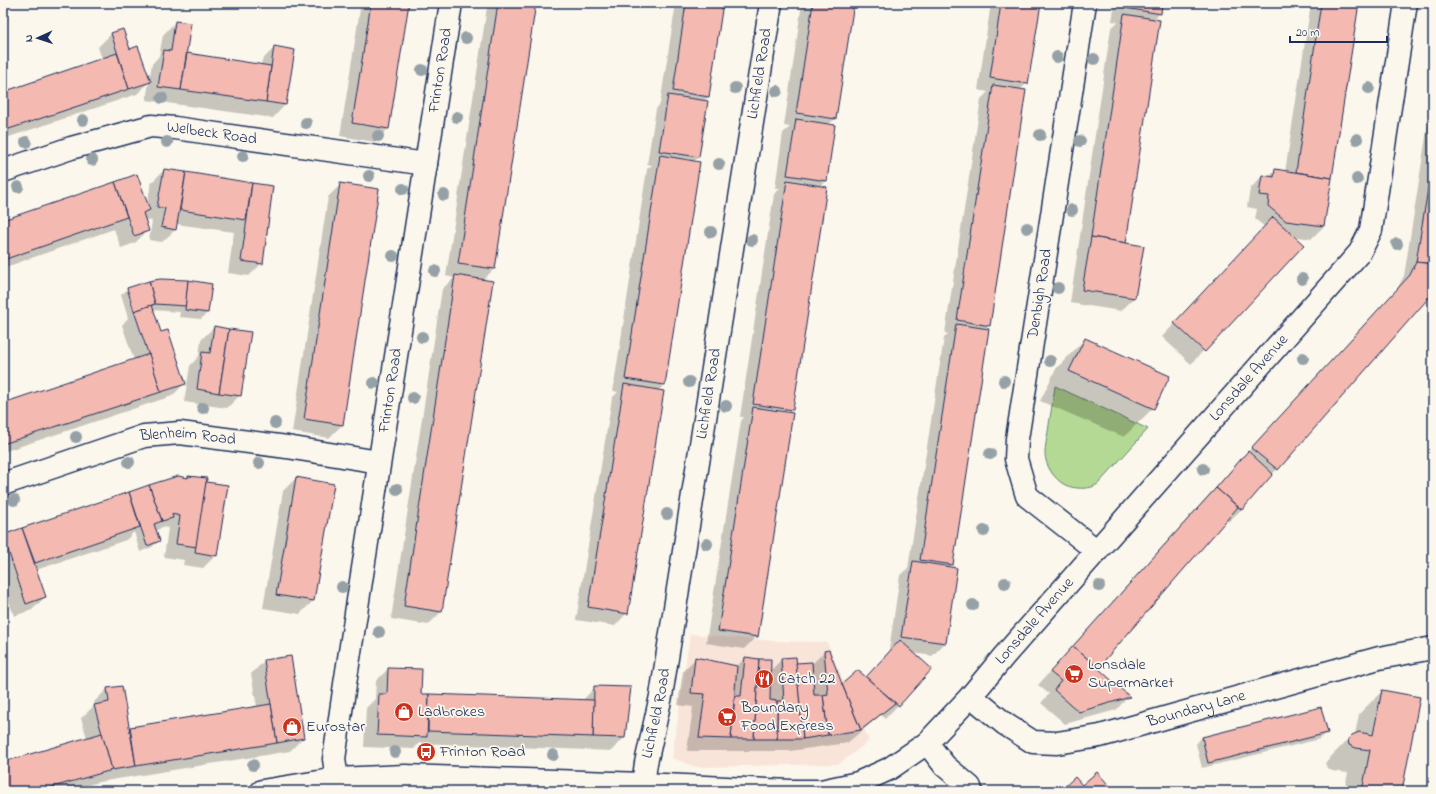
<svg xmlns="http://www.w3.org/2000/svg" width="1436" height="794" font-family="'Indie Flower',sans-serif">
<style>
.built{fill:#f9e4da}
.green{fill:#b4d994;stroke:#688479}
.shadow{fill:#0003}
.building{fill:#f4b9b0;stroke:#1b2f5e}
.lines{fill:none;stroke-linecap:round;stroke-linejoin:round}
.street-casing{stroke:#1b2f5e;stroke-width:25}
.secondary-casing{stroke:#1b2f5e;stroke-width:25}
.street{stroke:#fbf7ec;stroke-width:22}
.secondary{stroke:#fbf7ec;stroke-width:22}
.tree{fill:#95a1a6}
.labels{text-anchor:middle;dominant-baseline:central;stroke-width:3.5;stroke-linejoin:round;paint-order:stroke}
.street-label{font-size:16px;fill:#1b2f5e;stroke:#fbf7ec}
.poi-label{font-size:16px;fill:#1b2f5e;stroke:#fbf7ec;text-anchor:start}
</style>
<rect width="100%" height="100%" fill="#fbf7ec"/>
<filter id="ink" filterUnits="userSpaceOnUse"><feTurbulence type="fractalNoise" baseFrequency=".025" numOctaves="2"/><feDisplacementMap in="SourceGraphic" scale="8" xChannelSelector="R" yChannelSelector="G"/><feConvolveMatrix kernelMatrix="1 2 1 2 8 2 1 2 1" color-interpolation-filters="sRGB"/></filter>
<g filter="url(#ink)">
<path class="built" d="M690,634L774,641L827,642L869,741L839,764L696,767L672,758Z"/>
<path class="green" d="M1055,386L1148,429L1098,484C1091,489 1080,489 1071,487C1057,484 1045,467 1045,453C1045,446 1047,438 1048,432C1050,416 1053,401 1055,386Z"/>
<g class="shadow">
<path d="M361,3H408L388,129L375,142L340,136Z"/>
<path d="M491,3H535L494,269L482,281L441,612L428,625L391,619L442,289L454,278L446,276L487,7Z"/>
<path d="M676,3H722L708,97L704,101L698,157L694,162L664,385L658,391L627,613L615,626L576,620L612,398L618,392L613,391L647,169L652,165L647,164L656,109L660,104Z"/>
<path d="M802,3H853L835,119L828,125L826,181L820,187L792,410L789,413L757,636L744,649L706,643L741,421L744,417H740L774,194L780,188H775L783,133L790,127L784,126Z"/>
<path d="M991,3H1040L1027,83L1020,90L989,325L984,330L952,564L949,568L956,569L945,643L932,656L913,653L931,669L885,719L881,715L847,743L790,751H687L693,707L678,705L683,671L696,658L736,667L745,658L770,671L782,659L795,664L813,663L824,652L828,651L842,686L866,678L891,650H889L900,575L908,568L944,338L948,334L945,333L981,99L988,92L978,90Z"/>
<path d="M1115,3H1161L1160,13L1153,20L1124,244L1134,298L1121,311L1070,303L1111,28L1118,22L1112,21Z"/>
<path d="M1311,3H1358L1324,226L1311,239L1293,236L1302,245L1191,364L1162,337L1265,227L1255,219L1257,209L1247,207L1250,189L1262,176L1269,177L1276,170L1285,172Z"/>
<path d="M175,22L186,54L261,65L262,60L274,48L285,105L273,118L146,100L149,82L137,94L3,139V93L102,59L98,47L111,34L123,30L129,50L149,80L152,64L159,56L163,35Z"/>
<path d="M1433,96V108H1431Z"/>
<path d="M1433,113V292L1241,510L1228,522L1226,520L1097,668L1128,697L1116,710L1065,724L1041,703L1049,694L1038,685L1235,466L1397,289L1404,276L1429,117Z"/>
<path d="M164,170L272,187L262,263L249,276L228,273L234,232L176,224L175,230L162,242L149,240L152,221L144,220L148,230L135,243L121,248L114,229L3,268V221L137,175L147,205L151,183Z"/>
<path d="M341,184L378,190L342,425L329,438L292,432L328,197Z"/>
<path d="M128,289L207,313L201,319L179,317L180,312L152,310L160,333L185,383L172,396L3,452V404L134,360L122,325L128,318L121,295Z"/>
<path d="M214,327L240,395L227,408L184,402L190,366L199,356L201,340Z"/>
<path d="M1085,339L1153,408L1124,437L1040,401L1056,369Z"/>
<path d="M188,477L216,555L203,568L183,565L184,560L164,557L168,528L162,527L156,531L159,541L152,547L140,552L134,532L126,540L36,570L45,597L32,610L14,616L3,585V535L149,486L187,478Z"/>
<path d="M296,478L313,601L300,614L263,608L283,491Z"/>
<path d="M264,661L303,738L290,751L99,782L68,791H3V763L87,738L81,718L95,705L94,702L107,689L129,728L257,707L251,674Z"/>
<path d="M388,669L420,695L582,701L595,687L624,738L611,751L419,743L414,749L364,747L366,708L375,699L376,681Z"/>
<path d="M1382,691L1401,791H1344L1348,773L1332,771L1327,768L1325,763L1352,735L1355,734L1359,714Z"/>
<path d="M1327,733L1320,739L1202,768L1196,744L1202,737Z"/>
</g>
<g class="building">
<path d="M371,3H409L389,129L352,123Z"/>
<path d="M498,3H536L495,269L458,264Z"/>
<path d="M686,3H723L709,97L673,91Z"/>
<path d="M813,3H854L836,119L796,113Z"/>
<path d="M1001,3H1041L1028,84L990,78Z"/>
<path d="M1125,3H1162L1161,14L1125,8Z"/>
<path d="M1321,3H1359L1332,178L1296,172Z"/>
<path d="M1124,14L1160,20L1126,243L1091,237Z"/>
<path d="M175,21L191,23L181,90L158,87L164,50L171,51Z"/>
<path d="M123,29L130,49L138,46L151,82L129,89L111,33Z"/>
<path d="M274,46L295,50L286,105L266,102Z"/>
<path d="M117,53L129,89L3,131V92Z"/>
<path d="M187,53L271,66L266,102L181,90Z"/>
<path d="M993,85L1026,90L990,326L957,320Z"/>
<path d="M668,95L708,101L699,157L659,151Z"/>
<path d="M796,119L835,125L827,181L787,175Z"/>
<path d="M660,155L700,162L665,385L625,379Z"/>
<path d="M1433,158V264L1416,262Z"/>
<path d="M164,169L186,172L176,230L161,227L165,208L157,207Z"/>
<path d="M1275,169L1332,178L1324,226L1286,221L1268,206L1269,196L1259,195L1262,175L1274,177Z"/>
<path d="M186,172L252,183L246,220L180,210Z"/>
<path d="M137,174L150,210L143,213L149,231L134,236L115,182Z"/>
<path d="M787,180L827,187L793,410L753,404Z"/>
<path d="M115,182L127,217L3,260V220Z"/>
<path d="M252,183L273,186L263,264L241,261Z"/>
<path d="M340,183L379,189L343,425L304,419Z"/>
<path d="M1273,217L1304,245L1205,352L1174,323Z"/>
<path d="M1091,237L1144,246L1135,298L1082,290Z"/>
<path d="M1416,262L1433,264V293L1278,470L1251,448L1410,275Z"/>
<path d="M455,275L493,281L442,612L404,606Z"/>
<path d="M160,279L188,280L186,306L155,304L149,281Z"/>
<path d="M188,280L212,284L208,313L185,310Z"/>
<path d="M149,281L155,304L134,311L127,288Z"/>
<path d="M152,305L161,332L168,330L186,384L161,392L134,311Z"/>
<path d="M956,324L989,329L953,565L920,560Z"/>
<path d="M214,326L229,329L219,393L197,389L202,352L210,353Z"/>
<path d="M229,329L251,332L241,396L219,393Z"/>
<path d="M1085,338L1170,376L1154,409L1069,371Z"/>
<path d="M149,354L161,392L3,444V403Z"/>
<path d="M624,384L664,391L628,614L588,607Z"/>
<path d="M753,407L793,413L758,637L718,631Z"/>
<path d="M1248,451L1273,474L1242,510L1216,488Z"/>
<path d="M178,476L188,478V476L207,478L197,547L176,544L180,516L172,514L173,518L162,521L149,485Z"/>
<path d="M296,477L334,484L314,601L276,595Z"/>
<path d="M206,482L228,485L217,556L195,552Z"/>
<path d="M149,485L162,521L154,524L160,541L147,546L129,492Z"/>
<path d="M1216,488L1238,507L1098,668L1073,646Z"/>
<path d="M129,492L140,527L35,563L22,528Z"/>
<path d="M22,528L46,597L26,604L3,535Z"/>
<path d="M913,561L957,568L946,643L901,637Z"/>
<path d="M900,640L932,669L899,706L866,677Z"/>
<path d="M1073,646L1098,668L1130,697L1079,712L1054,690L1061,681L1050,672Z"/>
<path d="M829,650L842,684L861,730L828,735L823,695L828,694L824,651Z"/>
<path d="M291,656L304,738L277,743L264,660Z"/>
<path d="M695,657L737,666L731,739L699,738L705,694L691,693Z"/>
<path d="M745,657L759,659L754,739H731L735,696H741Z"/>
<path d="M796,657L803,739H777V701H784L781,658Z"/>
<path d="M759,659H771L770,700L777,701V739H754Z"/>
<path d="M812,662L814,695H823L828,735L803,739L796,663Z"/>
<path d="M388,668L422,669L421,694H429L427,737L377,735L379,694H387Z"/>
<path d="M858,670L895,703L861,730L842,684Z"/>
<path d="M122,686L136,766L112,770L94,705L109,702L107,688Z"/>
<path d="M594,686L631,687L625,738L593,737Z"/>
<path d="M1382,690L1420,697L1402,791H1362L1370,750L1356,748L1349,745L1348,739L1352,735L1359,732L1373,735Z"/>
<path d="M429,694L594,700L593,737L428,731Z"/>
<path d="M271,704L277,743L136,766L130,727Z"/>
<path d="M1321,707L1328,733L1208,763L1202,737Z"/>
<path d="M102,733L112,770L39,791H3V762Z"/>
<path d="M1097,772L1114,791H1060L1075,777L1082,785Z"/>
</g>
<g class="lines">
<g class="street-casing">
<g id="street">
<path d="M1085,3L1017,439L1016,459L1027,496L1097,551"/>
<path id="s1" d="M3,171L71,148L151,126L175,128L426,164"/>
<path id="s2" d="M3,484L144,436L180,433L287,447L379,462"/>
<path id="s3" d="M971,696L1005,724L1033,742L1057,743L1100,736L1379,658L1433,648"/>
<path d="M927,743L945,766L970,787L971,791"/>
<path id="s4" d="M337,779L334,759L345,684L451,3"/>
<path id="s5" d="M643,784L646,763L661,696L771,3"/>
</g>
</g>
<g class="secondary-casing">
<g id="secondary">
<path id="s6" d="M262,791L337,779L405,776L643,784L791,791H821L858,783L889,769L927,743L971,696L1004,656L1360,252L1371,230L1406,3"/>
</g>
</g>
<use href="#street" class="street"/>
<use href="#secondary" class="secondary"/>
</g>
<g class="tree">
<circle cx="466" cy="38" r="6"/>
<circle cx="1057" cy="57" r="6"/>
<circle cx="1094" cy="59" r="6"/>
<circle cx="422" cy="70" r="6"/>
<circle cx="735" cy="88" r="6"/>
<circle cx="1369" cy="88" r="6"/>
<circle cx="777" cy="91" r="6"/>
<circle cx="162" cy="98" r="6"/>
<circle cx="457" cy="117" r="6"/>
<circle cx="83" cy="120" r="6"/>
<circle cx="306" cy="123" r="6"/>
<circle cx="1040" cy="135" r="6"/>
<circle cx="378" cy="136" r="6"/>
<circle cx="1357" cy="139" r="6"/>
<circle cx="1080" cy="141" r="6"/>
<circle cx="26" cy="142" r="6"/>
<circle cx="167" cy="142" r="6"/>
<circle cx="243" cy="156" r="6"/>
<circle cx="92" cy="160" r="6"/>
<circle cx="719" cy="164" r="6"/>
<circle cx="369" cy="176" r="6"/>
<circle cx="1357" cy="179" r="6"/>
<circle cx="18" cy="187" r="6"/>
<circle cx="403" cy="189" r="6"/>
<circle cx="444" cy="195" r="6"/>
<circle cx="1072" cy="210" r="6"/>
<circle cx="1027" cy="228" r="6"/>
<circle cx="711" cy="232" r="6"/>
<circle cx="752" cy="240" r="6"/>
<circle cx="1397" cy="244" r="6"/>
<circle cx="393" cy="256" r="6"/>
<circle cx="435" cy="271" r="6"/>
<circle cx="1302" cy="279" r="6"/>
<circle cx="1058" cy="288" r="6"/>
<circle cx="422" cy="337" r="6"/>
<circle cx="1303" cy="358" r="6"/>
<circle cx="1050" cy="361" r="6"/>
<circle cx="1004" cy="381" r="6"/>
<circle cx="689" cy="382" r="6"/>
<circle cx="374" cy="383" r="6"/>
<circle cx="413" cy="398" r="6"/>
<circle cx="726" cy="406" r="6"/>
<circle cx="203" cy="408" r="6"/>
<circle cx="275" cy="423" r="6"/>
<circle cx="76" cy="437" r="6"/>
<circle cx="990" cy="454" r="6"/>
<circle cx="129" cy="462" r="6"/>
<circle cx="259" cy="463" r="6"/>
<circle cx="1203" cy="469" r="6"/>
<circle cx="397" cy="489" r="6"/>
<circle cx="14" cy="500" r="6"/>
<circle cx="667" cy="514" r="6"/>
<circle cx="984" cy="531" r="6"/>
<circle cx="707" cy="544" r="6"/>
<circle cx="1005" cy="583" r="6"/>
<circle cx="1099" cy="586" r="6"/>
<circle cx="342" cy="587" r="6"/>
<circle cx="973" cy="605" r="6"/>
<circle cx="379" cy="632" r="6"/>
<circle cx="395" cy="752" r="6"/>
<circle cx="553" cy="755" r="6"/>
<circle cx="253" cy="765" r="6"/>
</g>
</g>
<defs>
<g id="supermarket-disc" transform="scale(1)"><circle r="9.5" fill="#c8321e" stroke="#fbf7ec"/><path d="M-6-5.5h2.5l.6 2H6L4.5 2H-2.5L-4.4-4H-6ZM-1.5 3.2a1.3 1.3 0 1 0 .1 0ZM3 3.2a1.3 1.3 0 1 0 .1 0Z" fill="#fff"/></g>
<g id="restaurant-disc" transform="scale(1)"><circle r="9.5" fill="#c8321e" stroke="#fbf7ec"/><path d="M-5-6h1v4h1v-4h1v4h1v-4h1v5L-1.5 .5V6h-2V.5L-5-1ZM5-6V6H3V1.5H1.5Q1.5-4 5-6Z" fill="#fff"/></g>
<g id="shop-disc" transform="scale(1)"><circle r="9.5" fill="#c8321e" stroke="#fbf7ec"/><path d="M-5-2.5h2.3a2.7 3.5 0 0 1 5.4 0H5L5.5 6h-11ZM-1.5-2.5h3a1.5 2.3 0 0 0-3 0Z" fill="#fff"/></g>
<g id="bus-disc" transform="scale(1)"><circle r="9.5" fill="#c8321e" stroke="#fbf7ec"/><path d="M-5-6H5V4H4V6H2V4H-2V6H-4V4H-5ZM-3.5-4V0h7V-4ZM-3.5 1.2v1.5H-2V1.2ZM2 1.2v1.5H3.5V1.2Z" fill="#fff"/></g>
</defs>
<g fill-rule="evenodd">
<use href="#supermarket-disc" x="1074" y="674"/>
<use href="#restaurant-disc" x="764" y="679"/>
<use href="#shop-disc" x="404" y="712"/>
<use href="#supermarket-disc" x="727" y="717"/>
<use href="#shop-disc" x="292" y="727"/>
<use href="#bus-disc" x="426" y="752"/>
</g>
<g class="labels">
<g class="street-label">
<text stroke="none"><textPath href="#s4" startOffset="717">Frinton Road</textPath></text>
<text stroke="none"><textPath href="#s5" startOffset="720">Lichfield Road</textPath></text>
<text stroke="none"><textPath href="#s1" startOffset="216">Welbeck Road</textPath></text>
<text transform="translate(1040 294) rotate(-81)">Denbigh Road</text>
<text stroke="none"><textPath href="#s6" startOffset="1165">Lonsdale Avenue</textPath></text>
<text stroke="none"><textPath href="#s4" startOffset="393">Frinton Road</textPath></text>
<text stroke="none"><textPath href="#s5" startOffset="396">Lichfield Road</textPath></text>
<text stroke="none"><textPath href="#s2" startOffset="193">Blenheim Road</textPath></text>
<text stroke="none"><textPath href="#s6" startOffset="841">Lonsdale Avenue</textPath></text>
<text stroke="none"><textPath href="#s3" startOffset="245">Boundary Lane</textPath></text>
<text stroke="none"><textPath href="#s5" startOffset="72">Lichfield Road</textPath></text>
</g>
<g class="poi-label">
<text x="1088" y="665">Lonsdale<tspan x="1088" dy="18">Supermarket</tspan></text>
<text x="778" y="679">Catch 22</text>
<text x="741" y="708">Boundary<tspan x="741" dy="18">Food Express</tspan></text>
<text x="418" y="712">Ladbrokes</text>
<text x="306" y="727">Eurostar</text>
<text x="440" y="752">Frinton Road</text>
</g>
</g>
<rect width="1436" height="794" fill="none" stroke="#fbf7ec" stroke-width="16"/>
<rect x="8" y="8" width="1420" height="778" fill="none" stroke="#1b2f5e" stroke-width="1.5" filter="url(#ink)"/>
<g transform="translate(38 38) rotate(267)" stroke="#fbf7ec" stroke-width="3" paint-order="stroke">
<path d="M0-3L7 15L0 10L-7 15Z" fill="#1b2f5e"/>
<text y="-6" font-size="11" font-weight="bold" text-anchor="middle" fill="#1b2f5e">N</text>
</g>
<path d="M1290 36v6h97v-6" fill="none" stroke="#1b2f5e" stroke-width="2"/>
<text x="1296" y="36" font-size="12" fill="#1b2f5e" stroke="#fbf7ec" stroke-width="3" paint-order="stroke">20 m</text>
</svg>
